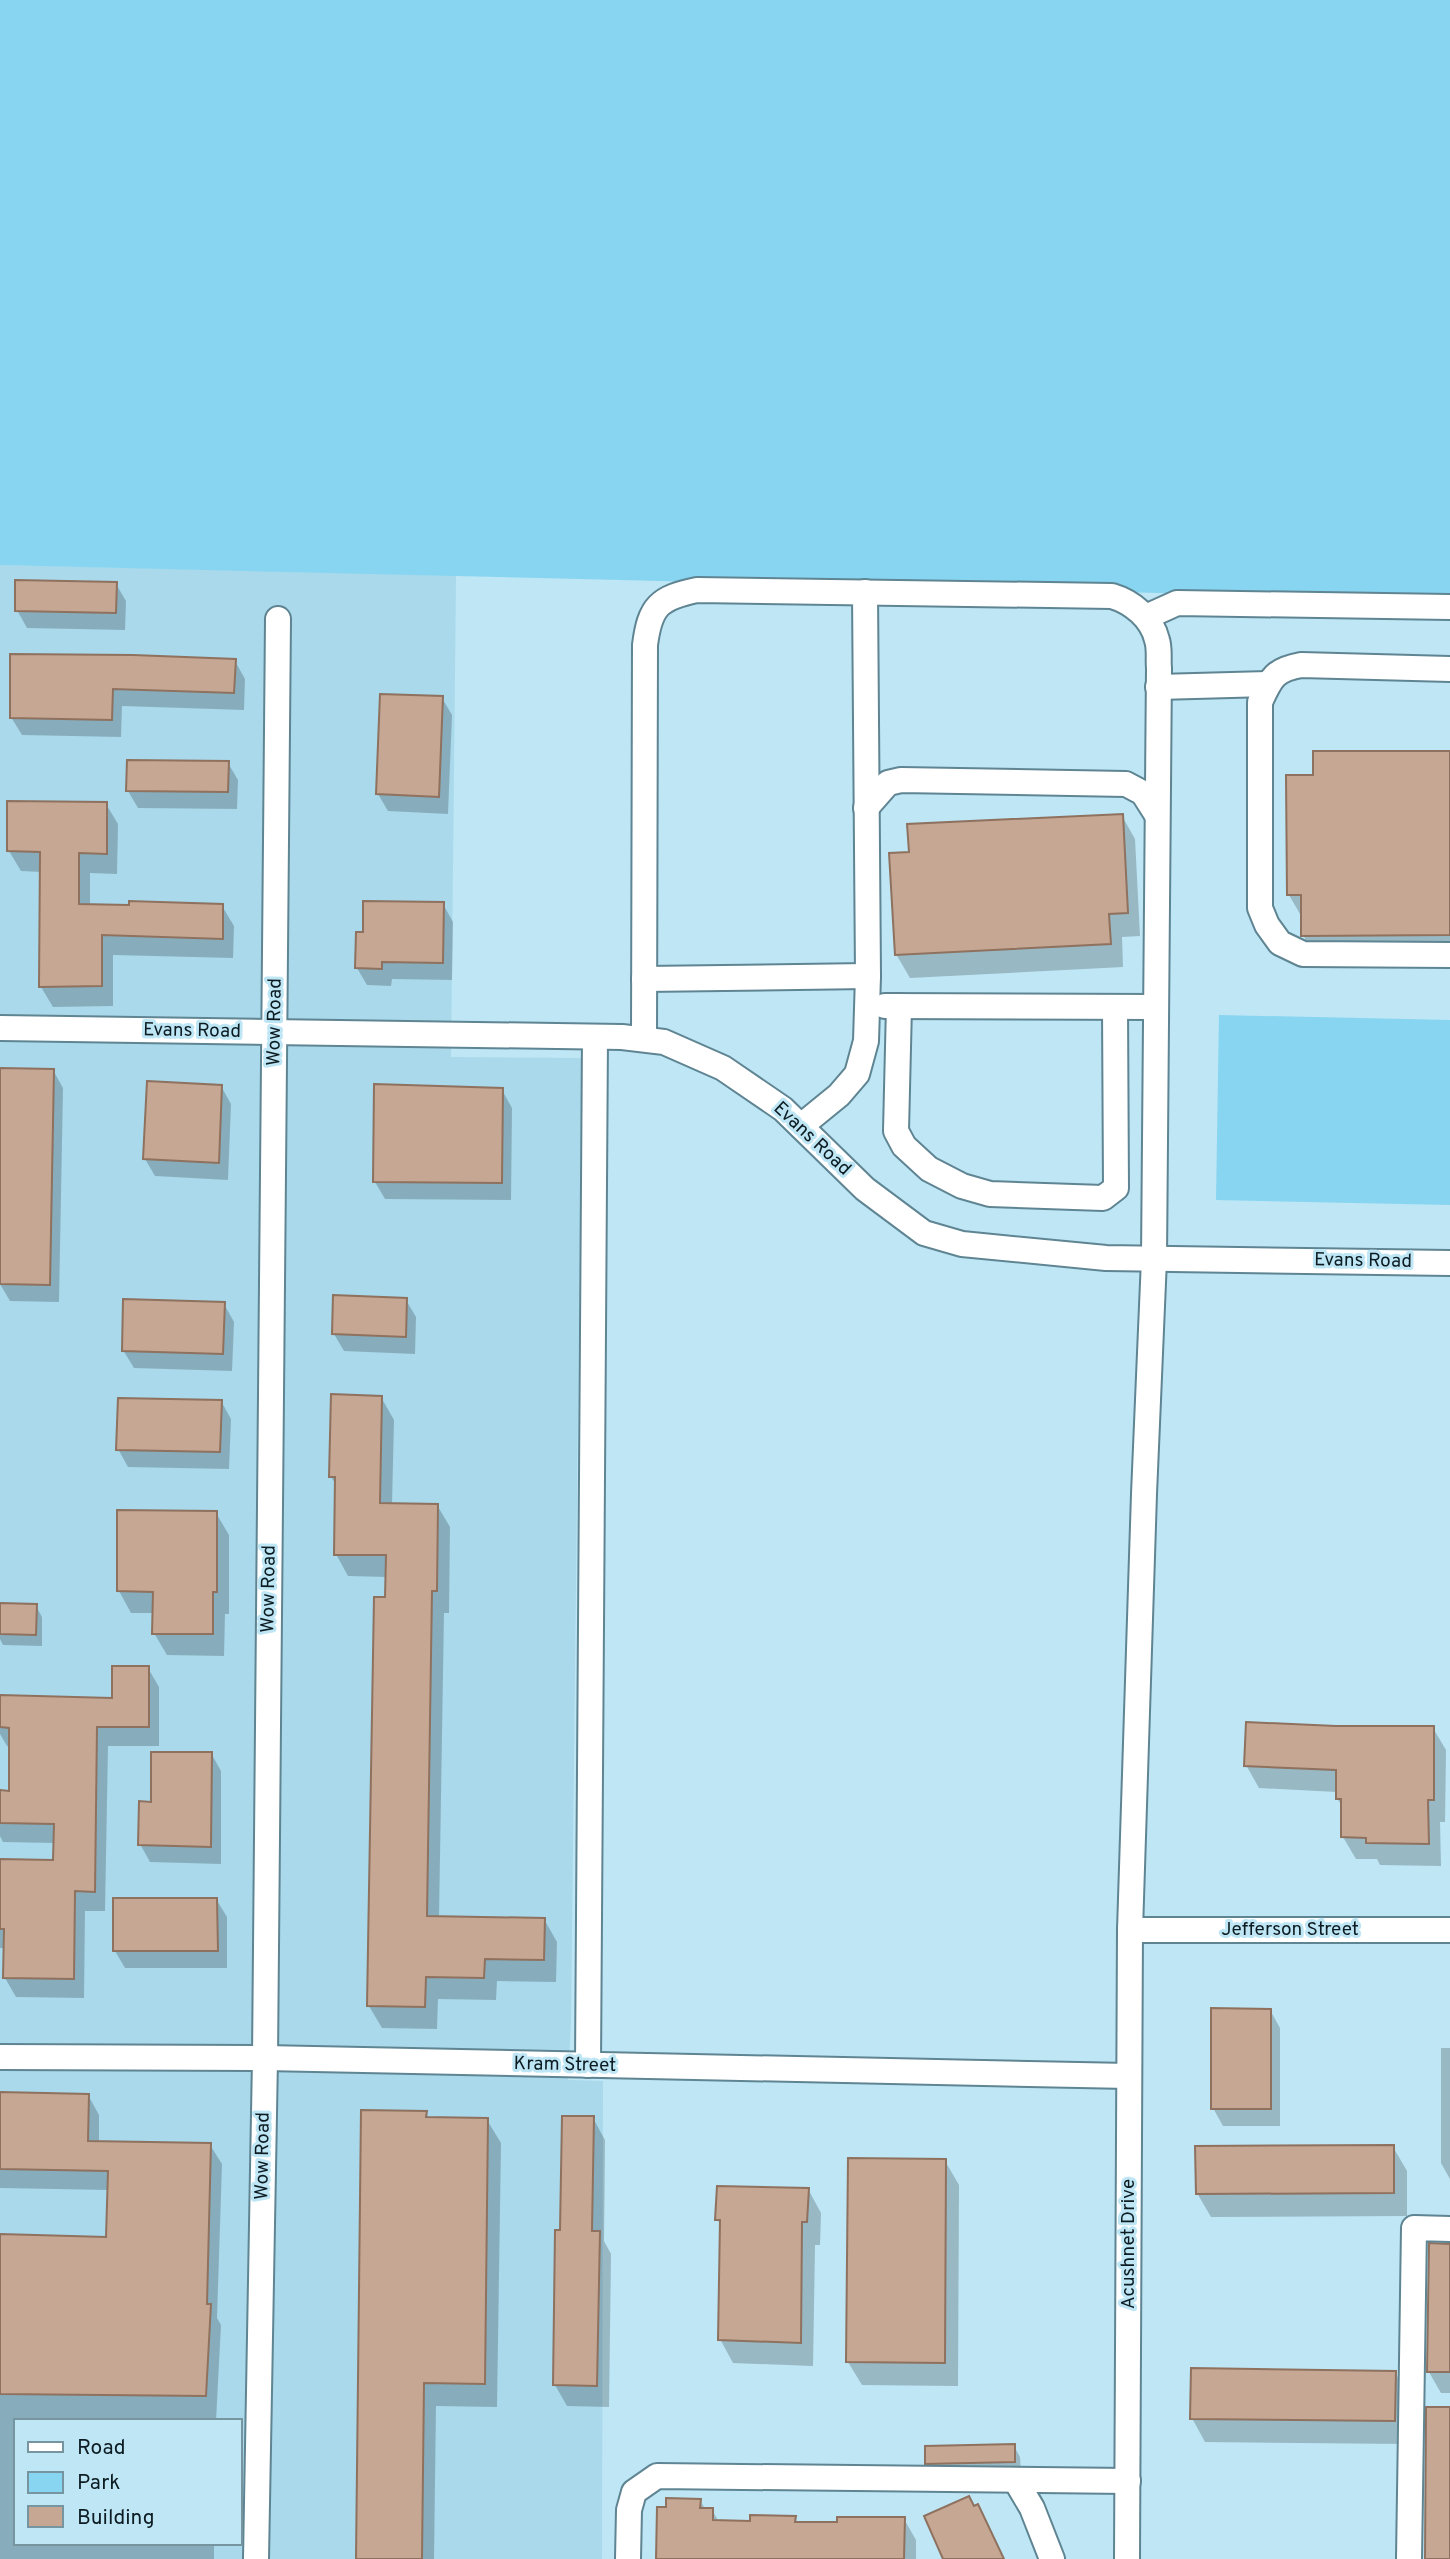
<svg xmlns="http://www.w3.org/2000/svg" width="1450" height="2559" font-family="Overpass,sans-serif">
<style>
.built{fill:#a9d9eb;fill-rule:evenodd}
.green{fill:#87d5f0}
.shadow{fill:#0003}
.building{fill:#c6a793;stroke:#8e715e;stroke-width:2}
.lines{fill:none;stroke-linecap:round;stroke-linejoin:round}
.minor-casing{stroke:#5f8492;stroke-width:28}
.minor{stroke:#fff;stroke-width:24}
.labels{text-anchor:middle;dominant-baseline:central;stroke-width:6;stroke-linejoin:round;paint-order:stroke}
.street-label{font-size:19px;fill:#0d1c22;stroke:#bee6f5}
</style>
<rect width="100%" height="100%" fill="#bee6f5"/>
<path class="built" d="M0,565L456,575L451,1057L582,1058L571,2022L568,2080L603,2081L602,2559H0ZM16,2421H240V2543H16Z"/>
<g class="green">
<path d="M0,0H1450V600L0,565Z"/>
<path d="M1219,1015L1450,1020V1205L1216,1200Z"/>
</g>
<g class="shadow">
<path d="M116,584L126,601L125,630L27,628L17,610Z"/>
<path d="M12,656L235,661L245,679L244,710L122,706L121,737L22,735L11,717Z"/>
<path d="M442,698L452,715L448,814L388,811L378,794Z"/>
<path d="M1450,752V958L1317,959L1303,935V919L1289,895L1315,777Z"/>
<path d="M228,763L238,780L237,809L138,808L128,791Z"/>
<path d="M106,804L118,824L117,874L90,873V906H222L234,926L233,958L113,955V1006L53,1007L41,987L42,872L21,871L9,851Z"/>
<path d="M1122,816L1135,839L1140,936L1122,937L1123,967L910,978L896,954L911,854Z"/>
<path d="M443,904L453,922L452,980L392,979L391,986L367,985L357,968L364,934Z"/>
<path d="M53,1070L63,1088L59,1302L10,1301L0,1284Z"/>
<path d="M221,1086L231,1104L228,1180L155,1176L145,1159Z"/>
<path d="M502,1090L512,1108L511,1200L385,1199L375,1182Z"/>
<path d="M406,1300L416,1317L415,1354L344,1351L334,1334Z"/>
<path d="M224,1304L234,1322L232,1371L134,1368L123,1350Z"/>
<path d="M381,1397L394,1420L392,1505H437L450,1527L449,1613H444L439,1918L544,1919L557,1942L556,1982L497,1981L496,2000L438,1999L437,2029L382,2028L369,2006L387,1577L348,1576L336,1554L337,1486L331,1477Z"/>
<path d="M221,1401L231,1419L229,1469L128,1467L118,1449Z"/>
<path d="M216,1513L229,1535V1614H225L224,1656L167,1655L154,1633V1613H131L119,1591Z"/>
<path d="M0,1605L36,1606L42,1617V1646L3,1645L0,1639Z"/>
<path d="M148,1668L159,1687V1746H108L105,1911H85L84,1998L16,1997L5,1978L6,1948H0V1861L54,1862L55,1843L3,1842L0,1836V1792H10L11,1747L7,1746L0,1734V1696L114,1700Z"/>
<path d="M1336,1728H1433L1446,1750L1445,1822H1440L1441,1866L1380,1865L1377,1859H1356L1343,1837V1808L1337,1798V1792L1259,1788L1246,1765Z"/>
<path d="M211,1753L221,1771V1864L150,1862L140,1844L153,1803Z"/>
<path d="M216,1899L227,1917V1968H125L115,1951Z"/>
<path d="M1270,2010L1280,2028V2126H1223L1213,2108Z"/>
<path d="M1441,2048H1450V2179L1441,2163Z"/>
<path d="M0,2094L88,2095L99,2115V2143L210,2145L222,2164L217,2318L221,2325L216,2421H16V2543H214V2559H0V2236L107,2239L109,2190L0,2188Z"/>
<path d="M426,2112L429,2119L487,2120L501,2143L497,2407L436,2406L434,2559H358Z"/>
<path d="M593,2118L605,2140L604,2241L611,2254L609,2407L567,2406L555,2385L561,2232Z"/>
<path d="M1393,2147L1407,2171V2216L1211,2217L1197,2193Z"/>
<path d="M945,2161L959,2185L958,2386L862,2385L848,2362Z"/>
<path d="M808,2189L821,2213L820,2245H815L813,2366L733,2363L720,2339L722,2228L717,2219Z"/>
<path d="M1450,2246V2393H1441L1429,2372Z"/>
<path d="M1395,2372L1408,2396V2444L1205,2442L1192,2418Z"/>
<path d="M1014,2446L1020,2457L1021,2473L933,2475L927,2463Z"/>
<path d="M700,2500L705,2509L712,2510L719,2522L751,2523L795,2518L798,2524H839L904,2519L916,2540V2559H658Z"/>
</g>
<g class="building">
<path d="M15,580L117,582L116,613L15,611Z"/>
<path d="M10,654L133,655L236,659L234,693L113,689L112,720L10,718Z"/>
<path d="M380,694L443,696L439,797L376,794Z"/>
<path d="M1313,751H1450V935L1301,936V895H1287L1286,775H1313Z"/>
<path d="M127,760L229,761L228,792L126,791Z"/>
<path d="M7,801L107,802V854L79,853V904L129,905V901L223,904V939L102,935V986L39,987L40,852L7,851Z"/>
<path d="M1123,814L1128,913L1109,914L1111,944L895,955L889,853L909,852L907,824Z"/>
<path d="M363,901L444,902L443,963L382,962V969L355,968L356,932H363Z"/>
<path d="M0,1068L54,1069L50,1285L0,1284Z"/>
<path d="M147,1081L222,1085L219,1163L143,1159Z"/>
<path d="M374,1084L503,1088L502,1183L373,1182Z"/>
<path d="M333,1295L407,1298L406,1337L332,1334Z"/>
<path d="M123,1299L225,1302L223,1354L122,1351Z"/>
<path d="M331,1394L382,1396L380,1503L438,1504L437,1591H432L427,1916L545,1918L544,1960L485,1959L484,1978L426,1977L425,2007L367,2006L374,1597H385L386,1555H334L335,1477H329Z"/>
<path d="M118,1398L222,1400L220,1452L116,1450Z"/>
<path d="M117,1510L217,1511V1592H213V1634H152L153,1592L117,1591Z"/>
<path d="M0,1603L37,1604L36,1635L0,1634Z"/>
<path d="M112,1666H149V1727H97L95,1892L75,1891L74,1979L3,1978L4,1929H0V1859L53,1860L54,1824L0,1823V1790L9,1791V1728L0,1727V1695L112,1698Z"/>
<path d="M1246,1722L1336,1726H1434V1800H1428L1429,1844L1366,1843V1838L1341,1837V1799H1336V1770L1244,1766Z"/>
<path d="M151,1752H212L211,1847L138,1845L139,1801L151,1802Z"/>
<path d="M113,1898H217L218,1951H113Z"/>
<path d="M1211,2008L1271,2009V2109H1211Z"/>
<path d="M0,2092L89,2094L88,2141L211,2143L207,2304H211L206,2396L0,2394V2234L106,2237L108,2171L0,2169Z"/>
<path d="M361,2110L427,2111L426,2117L488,2118L485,2384L424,2383L422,2559H356Z"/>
<path d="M562,2116H594L592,2231H600L597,2386L553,2385L555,2230H560Z"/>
<path d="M1394,2145V2193L1196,2194L1195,2146Z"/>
<path d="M848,2158L946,2159L945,2363L846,2362Z"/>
<path d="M717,2186L809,2188L807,2222H802L801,2343L718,2340L720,2220H715Z"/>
<path d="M1429,2243L1450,2244V2372H1427Z"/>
<path d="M1191,2368L1396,2371L1395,2421L1190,2419Z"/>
<path d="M1426,2407H1450V2559H1425Z"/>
<path d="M1015,2444V2462L925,2464V2446Z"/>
<path d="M969,2496L974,2506L978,2504L1004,2559H943L924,2516Z"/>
<path d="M666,2498L701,2499L700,2508H713V2520L750,2521V2515L796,2516L795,2522H837V2517H905L904,2559H656L657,2507H666Z"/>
</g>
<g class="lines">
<g class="minor-casing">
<g id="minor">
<path d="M1146,617L1177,603L1450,607"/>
<path d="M1450,669L1301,665C1274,670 1271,678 1260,702V908L1267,925L1280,943L1303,954L1450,955"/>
<path d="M1158,687L1268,684"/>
<path d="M866,808L888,783L901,780L1126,784L1143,793L1157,815"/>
<path d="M644,979L868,976"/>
<path d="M885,1006L1155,1007"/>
<path d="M899,1006L896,1131L904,1146L929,1169L962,1186L990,1194L1103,1198L1116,1188L1115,1007"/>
<path d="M0,1028L622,1037L664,1042L723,1068L783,1109L865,1189L924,1233L962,1244L1106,1258L1450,1263"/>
<path d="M644,1039L645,645C650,606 659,598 697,590L1112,596C1132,602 1152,618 1157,640C1160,649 1158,660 1159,668L1154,1259L1144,1494L1130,1930L1127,2559"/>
<path d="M801,1126L839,1095L857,1074L866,1041L868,976L865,592"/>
<path d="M1130,1930H1450"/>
<path d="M0,2057L265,2058L1129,2076"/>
<path d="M588,2065L595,1037"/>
<path d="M1016,2481L1032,2508L1052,2559"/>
<path d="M256,2559L265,2058L278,619"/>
<path d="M628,2559L629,2510L634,2492L657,2476L1128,2481"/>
<path d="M1409,2559L1414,2228L1450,2229"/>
</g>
</g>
<use href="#minor" class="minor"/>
</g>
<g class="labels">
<g class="street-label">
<text transform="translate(275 1022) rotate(-89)">Wow Road</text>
<text transform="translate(192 1031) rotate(1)">Evans Road</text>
<text transform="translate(812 1139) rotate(43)">Evans Road</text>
<text transform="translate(1363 1261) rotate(1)">Evans Road</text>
<text transform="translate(269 1589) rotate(-89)">Wow Road</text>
<text x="1290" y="1930">Jefferson Street</text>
<text transform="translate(565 2065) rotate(1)">Kram Street</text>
<text transform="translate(263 2156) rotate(-89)">Wow Road</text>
<text transform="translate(1129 2244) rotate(-90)">Acushnet Drive</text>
</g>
</g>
<rect x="14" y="2419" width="228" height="126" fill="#bee6f5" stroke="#7795a1" stroke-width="2"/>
<rect x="28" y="2442" width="35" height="10" fill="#ffffff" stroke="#7795a1" stroke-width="2"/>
<text x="77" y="2454" font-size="21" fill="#0d1c22">Road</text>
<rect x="28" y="2472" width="35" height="21" fill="#87d5f0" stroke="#7795a1" stroke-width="2"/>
<text x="77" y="2489" font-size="21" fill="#0d1c22">Park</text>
<rect x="28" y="2506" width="35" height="21" fill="#c6a793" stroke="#7795a1" stroke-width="2"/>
<text x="77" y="2524" font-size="21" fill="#0d1c22">Building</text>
</svg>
